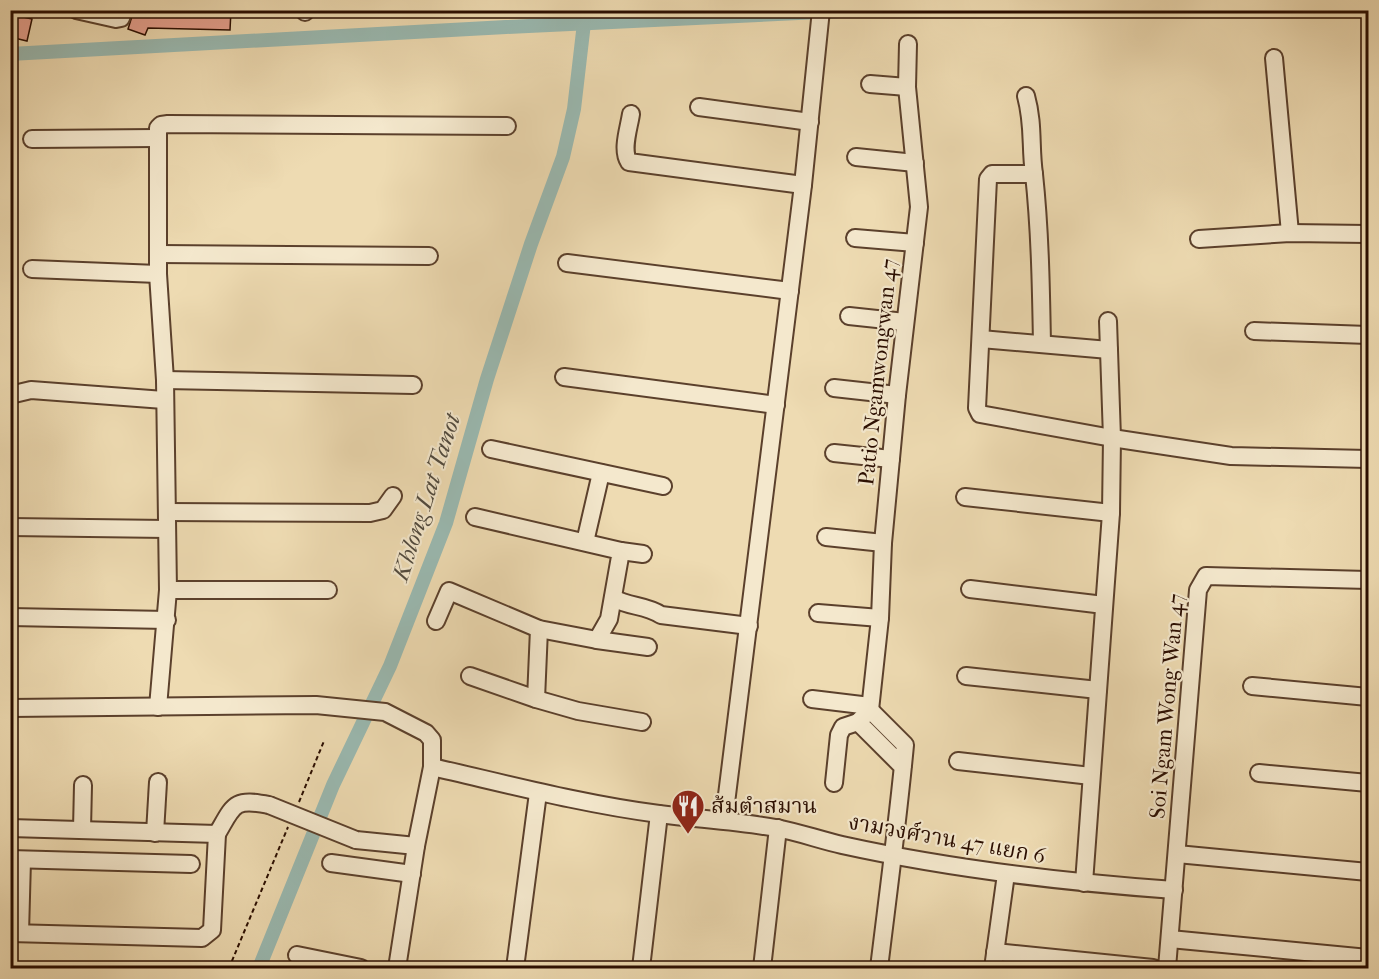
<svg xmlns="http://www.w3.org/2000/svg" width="1379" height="979" font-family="'IM FELL French Canon','Noto Serif Thai',serif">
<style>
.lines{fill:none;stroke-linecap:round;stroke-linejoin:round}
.canal{stroke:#9abab2;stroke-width:14}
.building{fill:#e7a18f;stroke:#2a0d00;stroke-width:1.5}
.minor-casing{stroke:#5b402c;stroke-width:20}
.path{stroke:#2a0d00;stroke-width:2;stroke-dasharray:4.5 3;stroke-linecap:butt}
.minor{stroke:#f4e8cd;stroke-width:16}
.minor-bridge-casing{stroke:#5b402c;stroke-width:20;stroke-linecap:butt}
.minor-bridge{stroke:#f4e8cd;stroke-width:16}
.labels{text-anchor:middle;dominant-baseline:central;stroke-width:4.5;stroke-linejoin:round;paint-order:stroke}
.street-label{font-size:22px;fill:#2a0d00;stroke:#f4e8cd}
.poi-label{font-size:22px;fill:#2a0d00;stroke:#f4e8cd;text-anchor:start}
.water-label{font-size:24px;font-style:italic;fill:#514a3e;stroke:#f4e8cd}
</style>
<rect width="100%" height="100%" fill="#eedbb2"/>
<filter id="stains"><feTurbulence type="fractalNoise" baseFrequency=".00333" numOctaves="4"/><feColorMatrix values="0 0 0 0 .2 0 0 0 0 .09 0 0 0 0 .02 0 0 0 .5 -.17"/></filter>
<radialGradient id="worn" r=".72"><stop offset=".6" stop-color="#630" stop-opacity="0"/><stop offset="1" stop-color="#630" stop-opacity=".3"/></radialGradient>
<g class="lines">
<g class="canal">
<path d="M10,54L506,27L861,10"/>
<path d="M259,968L333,785L390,666L446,523L487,379L531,244L563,157L574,109L584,23"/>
</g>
</g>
<g class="building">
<path d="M134,10H231L230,30L148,28L145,35L128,29Z"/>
<path d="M10,14L32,19L27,41L10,37Z"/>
</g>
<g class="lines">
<g class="minor-casing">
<g id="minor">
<path d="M76,10L116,19L121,18L124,10"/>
<path d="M305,12V10"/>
<path d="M1274,58L1290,233"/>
<path d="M870,84L907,87"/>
<path d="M1026,96C1034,125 1030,146 1034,174C1040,230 1041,287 1042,344"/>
<path d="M699,107L810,122"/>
<path d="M631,114C629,128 621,150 629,162L803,185"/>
<path d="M32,139L157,138"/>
<path d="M856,157L915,163"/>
<path d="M1034,174H992L988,179L977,408L980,414L1112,438L1231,456L1368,459"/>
<path d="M855,238L915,243"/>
<path d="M1199,239L1290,233L1368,234"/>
<path d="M159,254L429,256"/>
<path d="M567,263L790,291"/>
<path d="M32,269L158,274"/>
<path d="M849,316L905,322"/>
<path d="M1254,331L1368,335"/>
<path d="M981,339L1109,350"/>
<path d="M564,377L776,405"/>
<path d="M165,380L413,385"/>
<path d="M834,388L897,395"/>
<path d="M10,395L31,390L164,400"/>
<path d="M491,449L663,486"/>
<path d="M834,453L891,459"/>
<path d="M965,497L1111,513"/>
<path d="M167,512L370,513L383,510L393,496"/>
<path d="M10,527L167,529"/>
<path d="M826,537L883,543"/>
<path d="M585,542L601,473"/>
<path d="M621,551L643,554"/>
<path d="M970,589L1104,605"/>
<path d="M168,590H328"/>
<path d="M613,598C629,607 646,605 661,615L749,626"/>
<path d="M818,613L880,618"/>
<path d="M10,617L167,620"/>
<path d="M436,621L449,591L539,629L597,640L609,619L621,551L475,517"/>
<path d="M597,640L648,647"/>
<path d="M470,676L536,699L578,711L642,722"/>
<path d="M966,676L1098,690"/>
<path d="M1252,686L1368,697"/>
<path d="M536,699L539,629"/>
<path d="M812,699L870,706"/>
<path d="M158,707L168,590L165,380L158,274V128L161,125L168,124L507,126"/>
<path d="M10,708L316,705L385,712L426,733L432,740V767L416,846L397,968"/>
<path d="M870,710L880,618L883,543L897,395L919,207L907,87L908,44"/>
<path d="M958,761L1091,776"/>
<path d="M432,767C507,784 582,804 659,814C698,819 737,821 776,828C798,832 820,840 842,845C951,869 1062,882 1174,890"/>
<path d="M1259,773L1368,783"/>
<path d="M834,783L839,735L843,727L858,722"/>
<path d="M724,819L803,185L821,10"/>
<path d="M10,828L217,834C234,805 233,798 269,805"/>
<path d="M82,829L83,785"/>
<path d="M155,833L158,782"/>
<path d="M356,840L416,846"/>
<path d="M1177,854L1368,872"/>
<path d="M10,859L191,864"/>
<path d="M331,863L412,874"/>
<path d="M1084,883L1111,513L1112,438L1108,321"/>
<path d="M10,933L202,938L212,930L217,834"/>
<path d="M20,933L22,860"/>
<path d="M1170,939L1368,958"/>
<path d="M995,952L1153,968"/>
<path d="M297,955L361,968"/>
<path d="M515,968L538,793"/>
<path d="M641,968L659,814"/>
<path d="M762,968L778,828"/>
<path d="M879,968C888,894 898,820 905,745L870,710L858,722L903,767"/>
<path d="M993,968L1006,874"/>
<path d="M1167,968L1198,590L1206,576L1368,580"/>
</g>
</g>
<g class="path">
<path d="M299,802L324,741"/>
<path d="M229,968L288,827"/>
</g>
<use href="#minor" class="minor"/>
<g class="minor-bridge-casing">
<path id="minor-bridge" d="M269,805L356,840"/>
</g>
<use href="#minor-bridge" class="minor-bridge"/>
</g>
<defs>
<g id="restaurant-pin" transform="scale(1.725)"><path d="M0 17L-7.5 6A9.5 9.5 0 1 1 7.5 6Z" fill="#8f2418" stroke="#f4e8cd"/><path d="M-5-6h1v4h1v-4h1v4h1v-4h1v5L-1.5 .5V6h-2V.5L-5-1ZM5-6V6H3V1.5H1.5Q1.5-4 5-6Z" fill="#fff"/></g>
</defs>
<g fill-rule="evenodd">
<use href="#restaurant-pin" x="688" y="806"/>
</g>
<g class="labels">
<g class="street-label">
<text transform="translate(878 372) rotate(-84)">Patio Ngamwongwan 47</text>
<text transform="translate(1167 706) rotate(-85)">Soi Ngam Wong Wan 47</text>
<text transform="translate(947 839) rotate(10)">งามวงศ์วาน 47 แยก 6</text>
</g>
<g class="poi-label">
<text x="711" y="806">ส้มตำสมาน</text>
</g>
<g class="water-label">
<text transform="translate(426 497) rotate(-72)">Khlong Lat Tanot</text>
</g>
</g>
<rect width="1379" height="979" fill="none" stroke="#eedbb2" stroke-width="36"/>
<rect x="12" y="12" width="1355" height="955" fill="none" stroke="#2a0d00" stroke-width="3"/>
<rect x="18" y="18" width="1343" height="943" fill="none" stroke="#2a0d00" stroke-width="1.5"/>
<rect width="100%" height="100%" filter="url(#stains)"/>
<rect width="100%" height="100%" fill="url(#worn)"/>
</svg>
